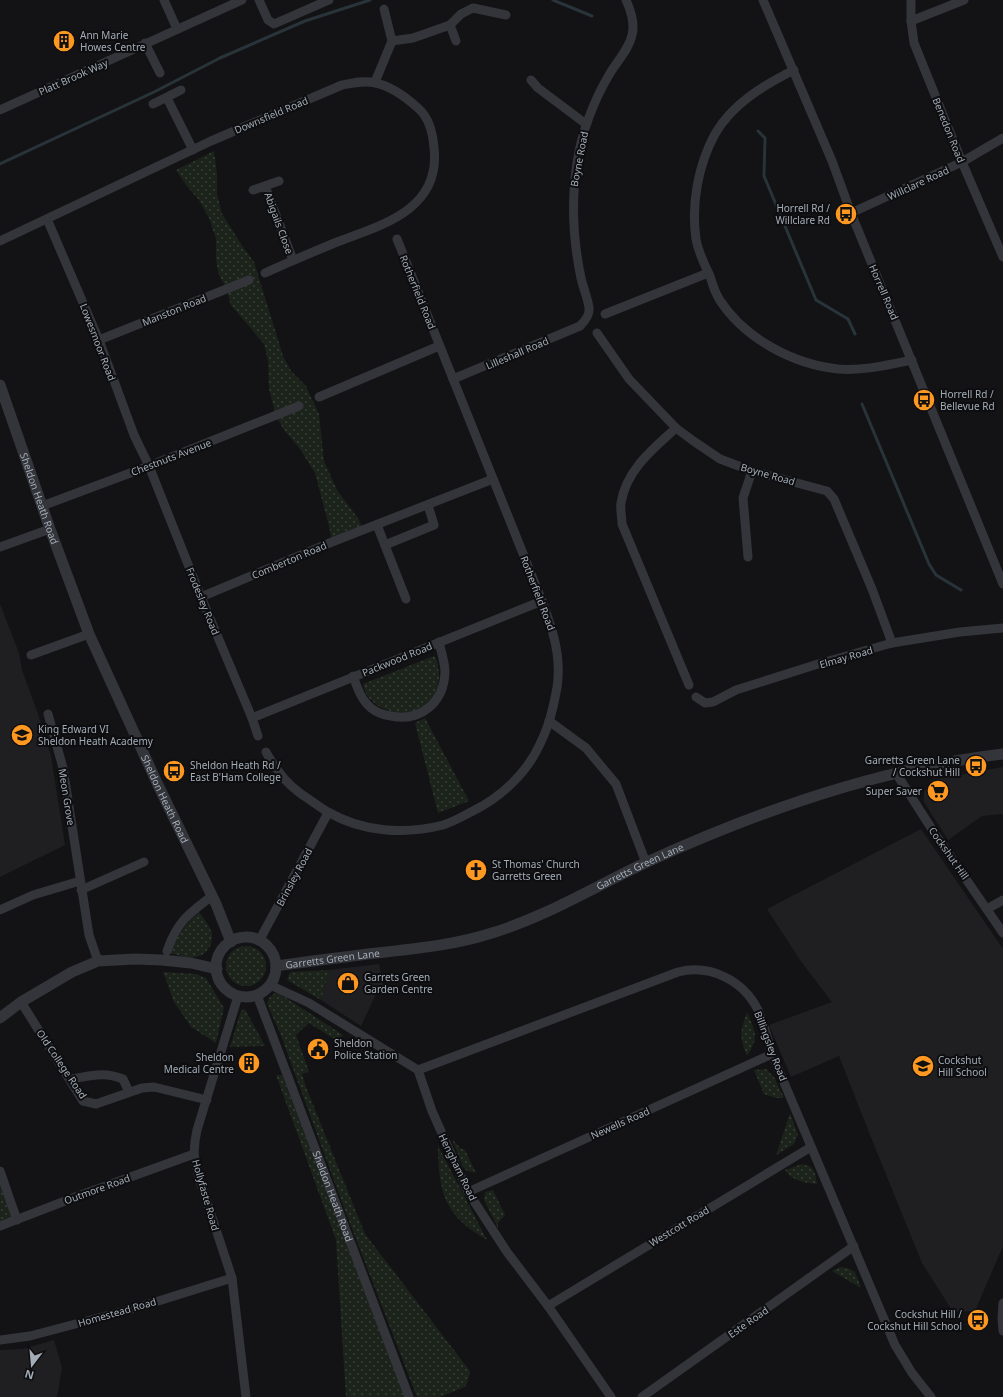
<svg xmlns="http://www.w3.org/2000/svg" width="1003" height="1397" font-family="'Noto Sans',sans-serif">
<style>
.built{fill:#1f1f22}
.grass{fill:url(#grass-dots)}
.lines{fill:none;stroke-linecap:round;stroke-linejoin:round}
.stream{stroke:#28343a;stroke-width:3}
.minor{stroke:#33353a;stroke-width:9}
.tertiary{stroke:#33353a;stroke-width:11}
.labels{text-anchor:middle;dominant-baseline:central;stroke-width:4;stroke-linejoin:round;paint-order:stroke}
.poi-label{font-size:10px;fill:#a3acb7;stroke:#0e0e10;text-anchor:start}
.street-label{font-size:10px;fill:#a3acb7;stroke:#0e0e10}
</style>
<defs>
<pattern id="grass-dots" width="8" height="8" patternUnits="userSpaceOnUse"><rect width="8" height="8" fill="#1b231b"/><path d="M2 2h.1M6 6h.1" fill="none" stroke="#39403a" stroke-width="1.8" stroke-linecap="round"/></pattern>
</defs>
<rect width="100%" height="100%" fill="#131315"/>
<g class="built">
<path d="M0,604L19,653L22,670L38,714L51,756L65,845L0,877Z"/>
<path d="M1003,767V814L982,816L948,840L924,802V792L932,780Z"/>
<path d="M921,829L1003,949V1246L975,1311L953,1312L922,1263L874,1145L839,1056L791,1077L769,1025L832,1002L800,960L767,909Z"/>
<path d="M379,964L384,989L376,994L361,1026L321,1000L329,970Z"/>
<path d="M54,1340L62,1368L57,1397H0V1350L23,1349Z"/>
</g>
<g class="grass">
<path d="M214,151L217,174V194L222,214L243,247L254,262L283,356L291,371L306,386L319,414L324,461L337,490L357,517L363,528L332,542L329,526L315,473L300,449L284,430L276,416L269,389L268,361L264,344L231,305L226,288L219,275L216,260V239L209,218L199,200L186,185L176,170Z"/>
<path d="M434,656C438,660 438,667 439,673C440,687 432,705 418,711C398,718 366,707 363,684Z"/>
<path d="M425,718L469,801L438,813L415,723Z"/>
<path d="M199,912C203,918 209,925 211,931C213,936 212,942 210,946C201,963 184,957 170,953C178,935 184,925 199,912Z"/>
<circle cx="246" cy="966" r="20"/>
<path d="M329,970L321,1000L287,980L289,974L291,972Z"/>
<path d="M163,972L196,974L206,978L224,1008L216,1043L191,1027L174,1002Z"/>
<path d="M275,993L280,994L343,1035L339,1042L309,1023L296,1035L309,1072L302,1074L306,1087L365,1234L470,1371L468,1381L465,1387L440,1397H417L344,1208L280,1033L267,1004L269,998Z"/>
<path d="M244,1009L246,1011L265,1046L230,1047L241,1011Z"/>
<path d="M747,1012C755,1032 760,1036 747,1056C739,1035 740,1033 747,1012Z"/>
<path d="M766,1069L774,1077L784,1098H776L764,1094L754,1070Z"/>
<path d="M276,1075H282L406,1397H346L336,1240Z"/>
<path d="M790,1113L798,1135L794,1144L776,1155Z"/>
<path d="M452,1139L460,1148L465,1150L476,1173L467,1171L463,1167Z"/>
<path d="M438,1146L487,1240C444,1215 439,1194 438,1146Z"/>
<path d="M802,1164C815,1167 815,1171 817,1184C805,1183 792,1181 785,1170Z"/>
<path d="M0,1171L17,1220L0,1226Z"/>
<path d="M493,1190L505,1215L498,1223V1228L484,1200L485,1192Z"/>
<path d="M840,1267L848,1268L855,1272L861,1287H859L832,1271Z"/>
</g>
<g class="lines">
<g class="stream">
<path d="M553,0L592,16"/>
<path d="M758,131L765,138L764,176L816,300L848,319L855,334"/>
<path d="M0,164L154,92L220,58L305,21L370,0"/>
<path d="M862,404L929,564L936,575L961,590"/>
</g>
<g class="minor">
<path d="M164,0L177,29"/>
<path d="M259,0L268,20L274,24L329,0"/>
<path d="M763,0L832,161L851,213L1003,584"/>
<path d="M911,0V21L914,43L962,162L1003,257"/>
<path d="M384,9L392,41"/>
<path d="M911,21L964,0"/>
<path d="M450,25L456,41"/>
<path d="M145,43L160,73"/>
<path d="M794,70C764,85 732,104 715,134C698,165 691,205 696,239C698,250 705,266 710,276C712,283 715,292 719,299C744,338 792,364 838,369C863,371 888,365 912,360"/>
<path d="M531,80L538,88L586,124"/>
<path d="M375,82L392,41L413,38L450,25L461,14L473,8L506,15"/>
<path d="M167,98L193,150"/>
<path d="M153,104L181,90"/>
<path d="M0,110C81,74 161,36 242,0"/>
<path d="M265,186L293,260"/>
<path d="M253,190L279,181"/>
<path d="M851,213L962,162L1003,138"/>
<path d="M47,219L99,340L134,435L149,466L201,597L252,718L258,736"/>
<path d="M0,241L211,141L342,85C352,83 365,80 375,83C392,86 407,98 419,109C429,118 433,135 434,148C441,209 383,225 337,242C313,252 289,262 265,273"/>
<path d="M605,314L708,273"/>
<path d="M597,333L629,379L676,428L692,440L720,459L752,471L827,491L834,499L872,589L892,643"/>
<path d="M99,340L249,280"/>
<path d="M453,379L580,326C585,321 590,315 589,308C588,298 583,288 581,278C573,240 571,202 577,163C581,134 594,100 609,75C616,62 629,50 632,35C635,24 631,11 626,0"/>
<path d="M319,397L439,346"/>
<path d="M676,428C653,449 626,470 621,503C620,509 622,518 622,524L689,685"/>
<path d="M42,506L149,466L299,406"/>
<path d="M377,525L406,599"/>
<path d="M385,545L434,525L428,505"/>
<path d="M0,547L50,529"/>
<path d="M748,557L743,498L752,471"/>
<path d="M201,597L332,542L493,479"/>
<path d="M31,655L89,634"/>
<path d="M353,676C357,687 361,700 371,708C377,713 384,715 391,716C420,722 444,703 445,672C445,662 441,652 439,642"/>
<path d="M696,697L705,703L713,702L736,690L818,664L892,643L960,632L1003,628"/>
<path d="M48,714L63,768L89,935L98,961"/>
<path d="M252,718L542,601"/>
<path d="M549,721L586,748L616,784L646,863"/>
<path d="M266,752C270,759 274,766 279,772C287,784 299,793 310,800C316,804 322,809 328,812C362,832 405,835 443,825C453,822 463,816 473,811C501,797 527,773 540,744C546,732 550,720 553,707C555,697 558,687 558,677C560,651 551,625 542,601L397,239"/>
<path d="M896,773L935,834L1003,933"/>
<path d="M81,890L144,862"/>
<path d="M987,909L1003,900"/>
<path d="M0,910L33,895L80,881"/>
<path d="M259,941L328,813"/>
<path d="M167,951C177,922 188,914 212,896"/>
<path d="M270,985L309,1003L418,1070L432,1111L468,1192L507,1252L548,1306L611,1397"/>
<path id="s1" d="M257,995L409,1397"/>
<path d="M238,996L197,1130L195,1141L194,1154L199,1178L232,1278L246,1397"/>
<path d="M21,1002L83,1101L96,1104L142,1088L154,1087L207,1100"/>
<path d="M418,1070L678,972C710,964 743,980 758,1010C764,1024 768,1039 772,1054L895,1345L912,1373L931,1397"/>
<path d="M71,1079C90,1076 104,1071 123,1079L129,1092"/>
<path d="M0,1171L17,1220"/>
<path d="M468,1192L772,1054"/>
<path d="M0,1226L78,1196L194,1154"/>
<path d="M1003,1303L1002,1319L1003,1331"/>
<path d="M548,1306L811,1147"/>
<path d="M0,1340L30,1336L136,1308L232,1278"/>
<path d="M642,1397L854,1246"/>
</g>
<g class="tertiary">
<path id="s2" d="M0,385L50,529L89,634L158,785L216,904L231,942"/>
<circle cx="246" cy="967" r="30"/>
<path id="s3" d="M276,966C313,961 349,956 386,952C421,948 458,944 492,933C545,917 594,887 645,863C756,812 881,768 1003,754"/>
<path d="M0,1018L21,1002L72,972L98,961L135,959L162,960L191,963L217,969"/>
</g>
</g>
<defs>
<g id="building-disc" transform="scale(1.15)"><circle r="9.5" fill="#ff9821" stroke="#0e0e10"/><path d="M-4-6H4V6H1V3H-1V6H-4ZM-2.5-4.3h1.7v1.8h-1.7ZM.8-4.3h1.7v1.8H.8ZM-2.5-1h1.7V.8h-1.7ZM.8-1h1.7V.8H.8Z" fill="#111"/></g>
<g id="bus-disc" transform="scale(1.15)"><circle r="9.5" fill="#ff9821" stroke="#0e0e10"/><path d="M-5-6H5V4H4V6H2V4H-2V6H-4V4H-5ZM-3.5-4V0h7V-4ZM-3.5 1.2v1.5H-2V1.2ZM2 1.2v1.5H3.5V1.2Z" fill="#111"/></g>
<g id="school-disc" transform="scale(1.15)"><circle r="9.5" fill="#ff9821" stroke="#0e0e10"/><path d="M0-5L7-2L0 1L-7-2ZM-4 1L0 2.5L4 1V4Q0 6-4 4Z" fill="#111"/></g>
<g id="supermarket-disc" transform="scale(1.15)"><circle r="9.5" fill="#ff9821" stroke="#0e0e10"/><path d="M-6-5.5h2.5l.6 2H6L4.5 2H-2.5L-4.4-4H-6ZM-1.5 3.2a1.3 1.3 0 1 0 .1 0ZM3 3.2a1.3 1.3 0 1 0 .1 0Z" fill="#111"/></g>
<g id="church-disc" transform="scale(1.15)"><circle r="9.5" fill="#ff9821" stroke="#0e0e10"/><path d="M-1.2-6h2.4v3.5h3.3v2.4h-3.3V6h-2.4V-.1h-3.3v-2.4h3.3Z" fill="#111"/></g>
<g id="shop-disc" transform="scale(1.15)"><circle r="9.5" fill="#ff9821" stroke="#0e0e10"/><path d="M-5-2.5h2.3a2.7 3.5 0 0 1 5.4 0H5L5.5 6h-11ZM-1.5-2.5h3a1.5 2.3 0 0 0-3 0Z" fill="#111"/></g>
<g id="civic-disc" transform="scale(1.15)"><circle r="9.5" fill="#ff9821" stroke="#0e0e10"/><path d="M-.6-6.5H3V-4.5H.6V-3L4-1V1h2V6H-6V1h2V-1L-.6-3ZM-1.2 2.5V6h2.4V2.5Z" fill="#111"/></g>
</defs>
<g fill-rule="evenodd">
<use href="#building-disc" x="64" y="41"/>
<use href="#bus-disc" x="846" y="214"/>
<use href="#bus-disc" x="924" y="400"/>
<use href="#school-disc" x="22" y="735"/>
<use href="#bus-disc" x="976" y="766"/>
<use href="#bus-disc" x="174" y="771"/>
<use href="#supermarket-disc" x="938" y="791"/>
<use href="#church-disc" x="476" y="870"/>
<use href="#shop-disc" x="348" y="983"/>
<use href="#civic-disc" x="318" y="1049"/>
<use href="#building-disc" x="249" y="1063"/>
<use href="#school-disc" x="923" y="1066"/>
<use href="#bus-disc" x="978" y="1320"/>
</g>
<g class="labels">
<g class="poi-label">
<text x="80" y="35">Ann Marie<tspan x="80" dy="12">Howes Centre</tspan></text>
<text x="830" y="208" text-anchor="end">Horrell Rd /<tspan x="830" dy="12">Willclare Rd</tspan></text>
<text x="940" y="394">Horrell Rd /<tspan x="940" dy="12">Bellevue Rd</tspan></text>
<text x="38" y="729">King Edward VI<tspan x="38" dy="12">Sheldon Heath Academy</tspan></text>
<text x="960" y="760" text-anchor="end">Garretts Green Lane<tspan x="960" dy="12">/ Cockshut Hill</tspan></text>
<text x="190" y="765">Sheldon Heath Rd /<tspan x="190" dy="12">East B'Ham College</tspan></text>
<text x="922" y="791" text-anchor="end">Super Saver</text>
<text x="492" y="864">St Thomas' Church<tspan x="492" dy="12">Garretts Green</tspan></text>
<text x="364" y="977">Garrets Green<tspan x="364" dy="12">Garden Centre</tspan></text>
<text x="334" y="1043">Sheldon<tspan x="334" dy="12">Police Station</tspan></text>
<text x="234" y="1057" text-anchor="end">Sheldon<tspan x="234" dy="12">Medical Centre</tspan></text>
<text x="938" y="1060">Cockshut<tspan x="938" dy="12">Hill School</tspan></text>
<text x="962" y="1314" text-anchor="end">Cockshut Hill /<tspan x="962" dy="12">Cockshut Hill School</tspan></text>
</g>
<g class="street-label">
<text transform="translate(73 77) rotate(-24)">Platt Brook Way</text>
<text transform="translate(271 115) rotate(-23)">Downsfield Road</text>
<text transform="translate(949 130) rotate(68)">Benedon Road</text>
<text transform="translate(579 159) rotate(-79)">Boyne Road</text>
<text transform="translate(918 183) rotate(-25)">Willclare Road</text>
<text transform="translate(279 223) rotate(70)">Abigails Close</text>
<text transform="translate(418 292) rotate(68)">Rotherfield Road</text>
<text transform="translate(884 292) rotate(67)">Horrell Road</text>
<text transform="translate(174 310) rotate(-22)">Manston Road</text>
<text transform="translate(98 342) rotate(69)">Lowesmoor Road</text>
<text transform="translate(517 353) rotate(-23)">Lilleshall Road</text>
<text transform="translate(171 457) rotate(-21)">Chestnuts Avenue</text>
<text transform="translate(768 474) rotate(16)">Boyne Road</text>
<text stroke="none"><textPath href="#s2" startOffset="120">Sheldon Heath Road</textPath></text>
<text transform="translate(289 560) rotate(-23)">Comberton Road</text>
<text transform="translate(538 593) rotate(69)">Rotherfield Road</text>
<text transform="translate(203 601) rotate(68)">Frodesley Road</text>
<text transform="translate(846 657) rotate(-16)">Elmay Road</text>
<text transform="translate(397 659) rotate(-22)">Packwood Road</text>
<text transform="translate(67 797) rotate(81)">Meon Grove</text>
<text stroke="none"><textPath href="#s2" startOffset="446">Sheldon Heath Road</textPath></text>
<text transform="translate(949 853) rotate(55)">Cockshut Hill</text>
<text stroke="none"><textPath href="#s3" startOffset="381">Garretts Green Lane</textPath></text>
<text transform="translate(294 877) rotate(-62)">Brinsley Road</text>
<text stroke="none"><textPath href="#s3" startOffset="57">Garretts Green Lane</textPath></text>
<text transform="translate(771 1046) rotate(69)">Billingsley Road</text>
<text transform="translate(62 1064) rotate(56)">Old College Road</text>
<text transform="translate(620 1123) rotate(-24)">Newells Road</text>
<text transform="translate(458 1167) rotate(64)">Hengham Road</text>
<text transform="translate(97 1189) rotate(-20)">Outmore Road</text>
<text transform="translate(206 1195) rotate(74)">Hollyfaste Road</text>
<text stroke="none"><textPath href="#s1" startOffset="215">Sheldon Heath Road</textPath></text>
<text transform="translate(679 1226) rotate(-31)">Westcott Road</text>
<text transform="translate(117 1312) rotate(-16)">Homestead Road</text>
<text transform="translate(748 1322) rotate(-35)">Este Road</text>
</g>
</g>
<g transform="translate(32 1365) rotate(196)" stroke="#0e0e10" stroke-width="3" paint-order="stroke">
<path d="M0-3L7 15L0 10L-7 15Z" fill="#a3acb7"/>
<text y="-6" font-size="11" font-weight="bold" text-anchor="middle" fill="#a3acb7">N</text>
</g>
</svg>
